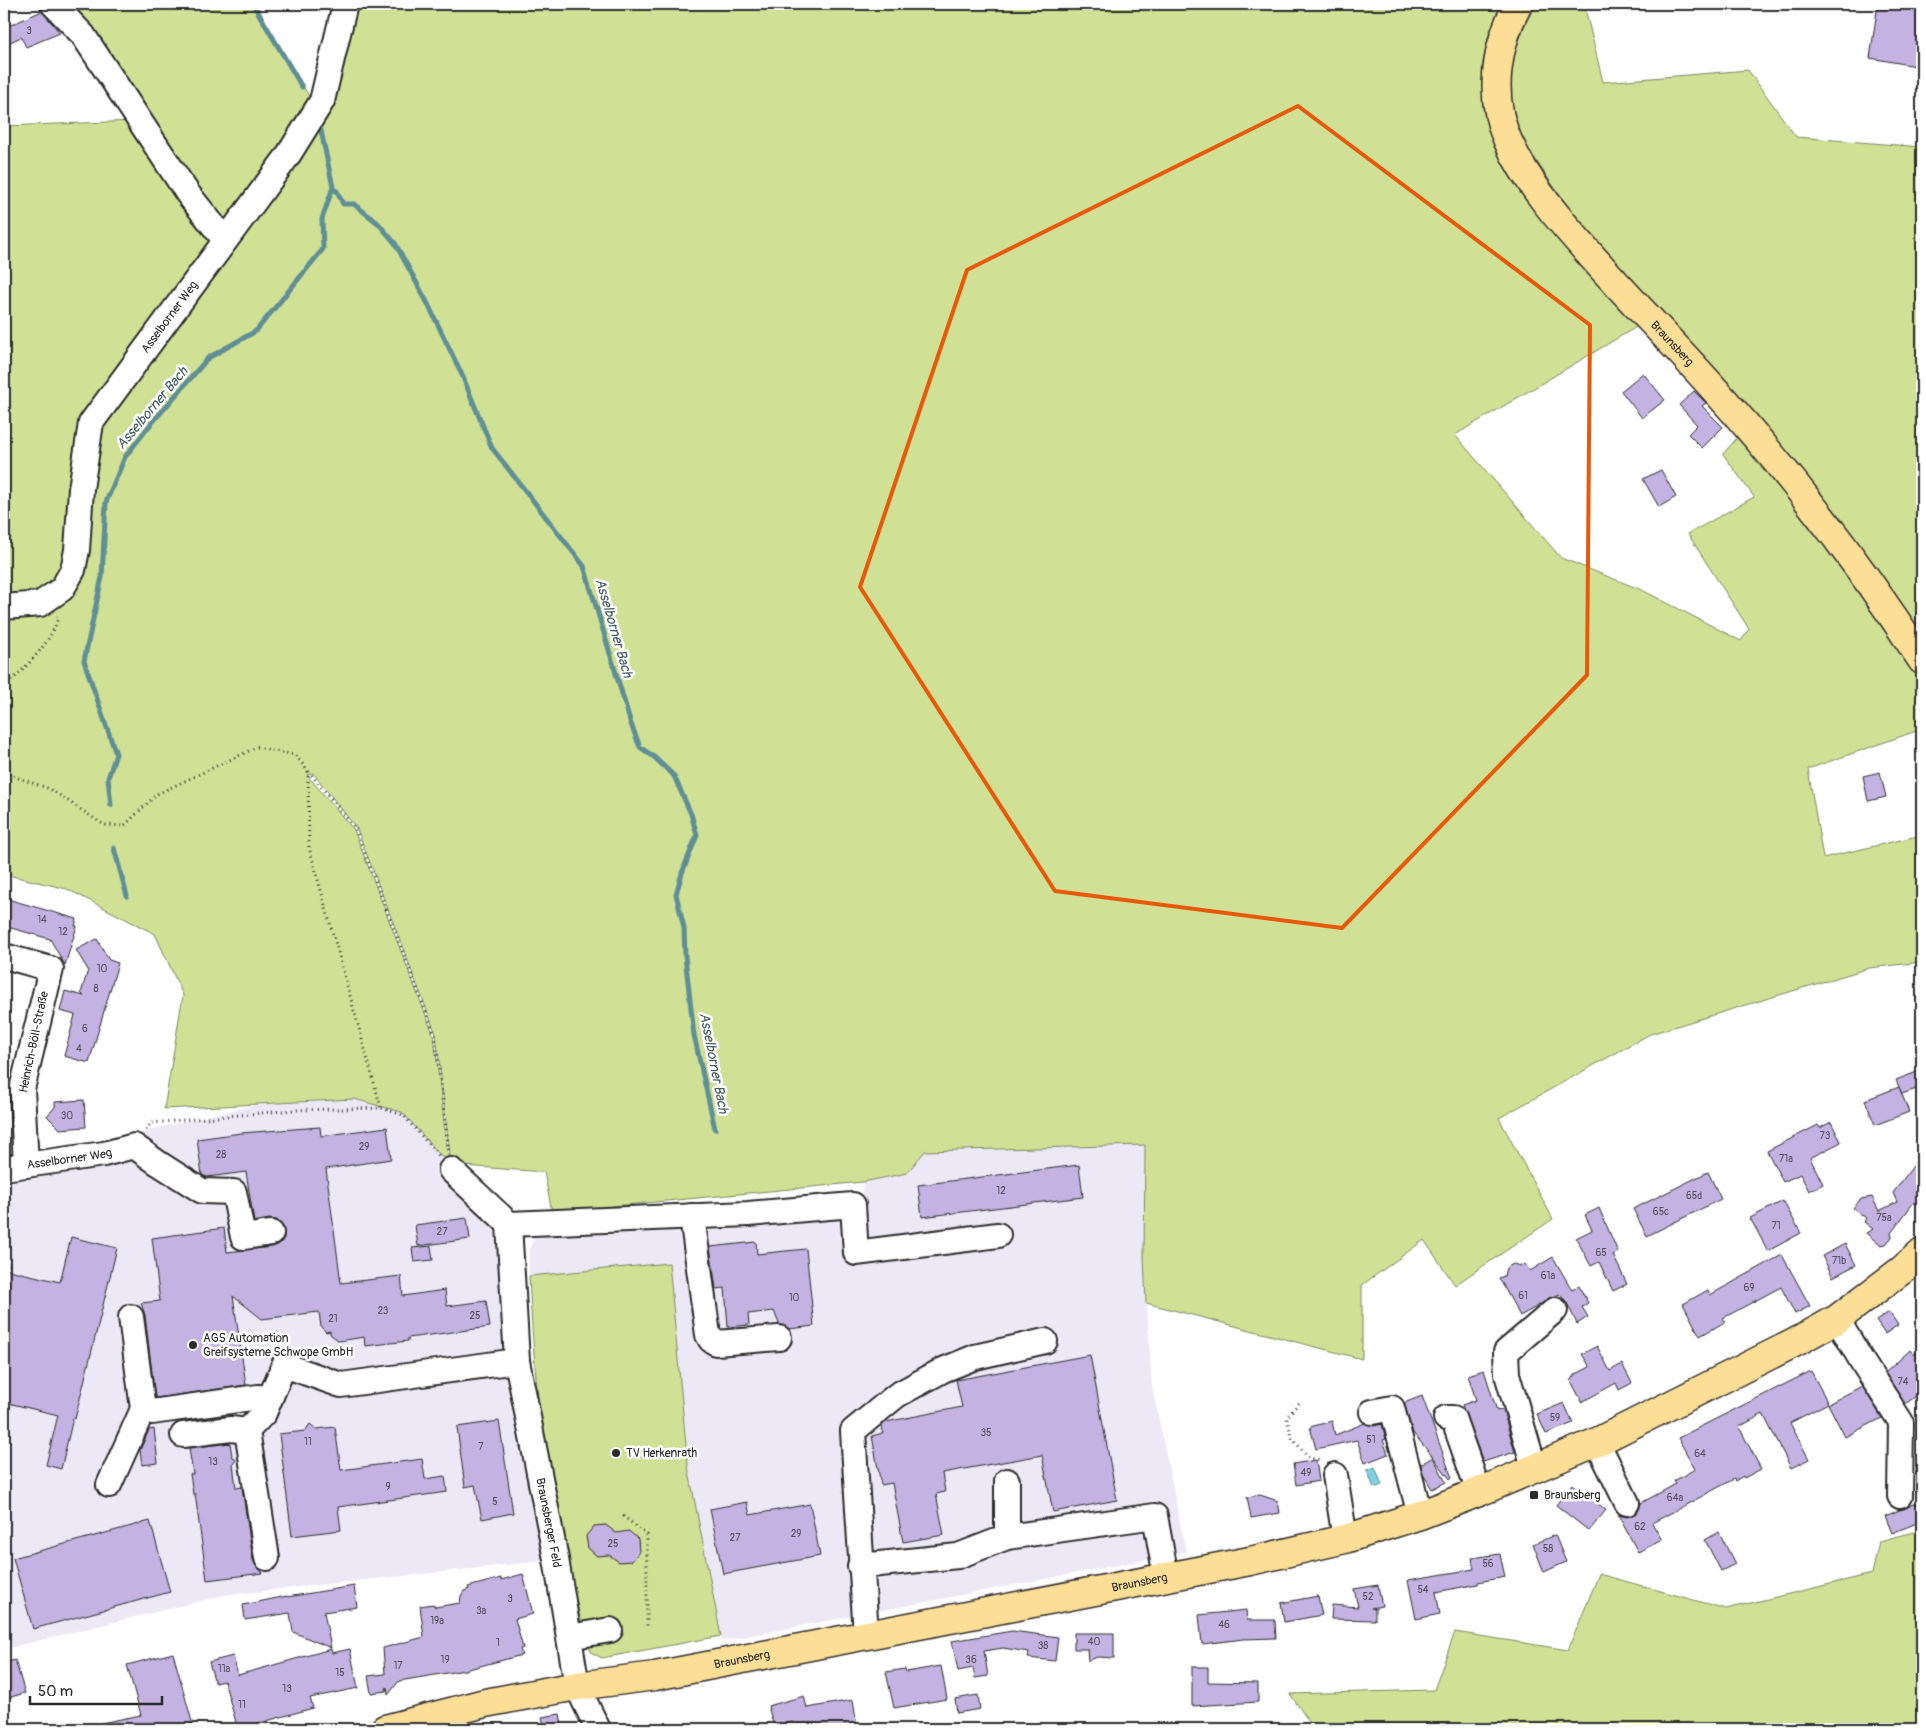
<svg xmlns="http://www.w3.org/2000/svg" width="1926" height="1733" font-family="Pangolin,sans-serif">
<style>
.built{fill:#ede8f6}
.green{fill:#d0e195;stroke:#7e8660}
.water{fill:#80d0db;stroke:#5e8e95}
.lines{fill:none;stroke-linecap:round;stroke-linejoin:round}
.stream{stroke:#5e8e95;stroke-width:5}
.building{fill:#c3b2e2;stroke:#2b2b2b}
.minor-casing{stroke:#2b2b2b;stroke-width:28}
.major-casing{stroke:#2b2b2b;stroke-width:31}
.path{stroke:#2b2b2b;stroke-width:3;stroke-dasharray:1 4;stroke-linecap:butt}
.minor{stroke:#fff;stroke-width:24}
.major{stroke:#fdde96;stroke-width:28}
.marked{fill:none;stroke:#e8590c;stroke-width:4;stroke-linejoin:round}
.poi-dot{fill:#2b2b2b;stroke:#fff;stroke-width:2}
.labels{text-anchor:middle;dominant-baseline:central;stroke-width:5;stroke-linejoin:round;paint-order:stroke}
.number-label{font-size:10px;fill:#514d59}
.street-label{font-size:12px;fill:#2b2b2b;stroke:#fff}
.poi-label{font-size:12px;fill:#2b2b2b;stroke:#fff;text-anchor:start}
.water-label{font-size:14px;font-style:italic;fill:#445d60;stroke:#fff}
</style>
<rect width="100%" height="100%" fill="#fff"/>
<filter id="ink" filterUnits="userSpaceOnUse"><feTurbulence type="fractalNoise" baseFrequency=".02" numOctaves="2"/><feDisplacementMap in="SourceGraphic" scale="10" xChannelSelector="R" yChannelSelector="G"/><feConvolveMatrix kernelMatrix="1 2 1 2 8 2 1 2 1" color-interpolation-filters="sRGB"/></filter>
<g filter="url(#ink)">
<g class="built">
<path d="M354,1099L402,1112L449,1165L504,1210L553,1560L225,1595L4,1649V1171L162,1127L255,1105Z"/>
<path d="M1145,1145L1144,1256L1152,1386L1186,1552L722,1641L688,1467L669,1263L529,1276V1251L535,1235L861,1208L863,1182L907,1173L925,1151Z"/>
</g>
<g class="green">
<path d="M59,4H256L314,105L228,228Z"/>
<path d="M351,4H1503L1489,34L1482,67L1498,150L1643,323L1455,435L1561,558L1642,590L1741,641L1749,629L1688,534L1754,497L1723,454L1742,432L1883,619L1922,676V729L1808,769L1823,858L1922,835V962L1869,968L1650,1034L1499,1118L1553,1219L1455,1285L1424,1240L1362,1285V1359L1146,1303L1144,1256L1145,1145L925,1151L907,1173L863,1182L552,1212L544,1172L451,1165L436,1034L357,829L313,773L307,775L354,830L434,1036L449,1165L402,1112L354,1099L164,1109L183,995L155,934L67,889L4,874V609L61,594L94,425L290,159Z"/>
<path d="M1536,4H1584L1603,82L1748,70L1796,137L1922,147V645L1576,219L1520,137L1512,109L1508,72L1524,27Z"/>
<path d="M136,121L221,240L103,398L59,588L4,604V126Z"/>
<path d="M669,1263L688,1467L721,1636L602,1658L592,1653L587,1644C569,1576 554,1508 544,1439C535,1385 532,1331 529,1276Z"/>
<path d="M1922,1530V1729H1314L1290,1694L1434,1690L1455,1632L1568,1650L1599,1574L1726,1609L1872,1574L1879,1541Z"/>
</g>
<path class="water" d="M1375,1467L1382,1485L1374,1488L1367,1470Z"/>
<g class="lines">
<g class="stream">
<path d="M253,4L302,87"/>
<path d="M332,189L337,191L343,204H354L378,223L395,243L427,302L462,375L492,448L584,566L631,724L640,747L654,757L674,776L691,814L697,835L682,873L676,894L684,928L685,956L694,1035L715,1129"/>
<path d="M111,805L108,778L116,754L84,661L102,577L106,502L125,457L150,425L208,358L256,331L323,249L322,219L333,187L320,126"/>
<path d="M114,848L127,896"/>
</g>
</g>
<g class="building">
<path d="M1878,4H1890L1922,9V67L1870,58Z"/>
<path d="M42,11L60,33L26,47L21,37L4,45V28Z"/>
<path d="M1643,373L1665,400L1642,418L1621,391Z"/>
<path d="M1694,391L1706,403L1702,406L1723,427L1702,448L1688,434L1697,425L1679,405Z"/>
<path d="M1661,470L1676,497L1659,507L1643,479Z"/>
<path d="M1880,772L1886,797L1868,801L1863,776Z"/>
<path d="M4,898L77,919L75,926H77L65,965L50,939L4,926Z"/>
<path d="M97,939L109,960L118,963L89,1063L64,1056L75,1015L60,1011L65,991L84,996L81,993L88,970L76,950Z"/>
<path d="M1922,1070V1087L1902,1094L1896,1080Z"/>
<path d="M1899,1087L1909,1112L1875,1125L1865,1100Z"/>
<path d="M84,1100L86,1127L60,1129L47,1116L55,1107V1102Z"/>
<path d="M1831,1122L1841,1142L1810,1158L1823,1184L1809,1191L1800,1174L1783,1182L1767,1151L1818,1125L1820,1128Z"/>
<path d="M320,1127L321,1136L387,1127L391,1159L326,1169L341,1283L401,1276L403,1296L445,1290L447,1306L486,1301L490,1327L408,1338V1341L365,1346L364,1337L339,1341L330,1334V1331L326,1332L321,1327L319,1312L262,1319L233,1296L246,1385L155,1398L145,1315L141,1303L160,1301L152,1238L224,1228L227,1252L273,1247L280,1243L284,1238V1231L282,1225L277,1220L269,1219L254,1222L246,1172L207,1177L202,1175L197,1139L241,1133Z"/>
<path d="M1922,1154V1208L1914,1202L1891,1233L1892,1237L1886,1244L1880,1245L1866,1233L1873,1229L1864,1222L1866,1218L1853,1208L1861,1199L1872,1197L1879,1211L1897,1202L1893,1193Z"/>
<path d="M1079,1165L1083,1197L922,1217L918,1185Z"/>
<path d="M1708,1172L1721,1199L1647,1236L1633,1209Z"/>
<path d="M1783,1201L1801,1233L1768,1251L1750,1218Z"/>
<path d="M1599,1208L1618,1252L1613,1255L1627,1284L1613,1291L1599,1262L1591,1266L1576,1238L1592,1230L1585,1215Z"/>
<path d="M467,1218L470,1239L418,1246L415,1225Z"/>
<path d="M71,1237L117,1248L75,1419L73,1418L61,1469L46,1465L58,1415L4,1402V1269L60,1282Z"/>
<path d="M756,1242L757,1254L806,1249L814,1326L789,1329L779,1324L774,1311L748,1314L749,1325L728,1327L725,1288L716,1289L710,1247Z"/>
<path d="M1845,1244L1856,1265L1833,1277L1822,1256Z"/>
<path d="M431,1246L433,1260L414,1262L412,1248Z"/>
<path d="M1782,1255L1810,1306L1795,1314L1781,1287L1723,1318L1725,1322L1700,1336L1683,1304L1708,1290L1710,1295Z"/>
<path d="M1553,1257L1572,1290L1579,1286L1588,1303L1582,1307L1588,1317L1577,1324L1566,1301L1559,1294L1520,1316L1499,1278L1504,1276L1506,1268L1513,1264L1521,1266L1525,1264L1530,1271Z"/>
<path d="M1889,1312L1898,1325L1885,1334L1876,1321Z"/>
<path d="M1597,1346L1610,1371L1622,1364L1632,1383L1619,1390L1616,1383L1582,1402L1571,1381L1576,1374L1590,1367L1582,1354Z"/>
<path d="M1910,1350L1913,1354L1916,1352L1922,1362V1392L1905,1404L1885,1373Z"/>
<path d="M1090,1355L1117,1500L1053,1512L1042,1455L942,1473L945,1492L936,1494L944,1535L903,1542L892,1483L881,1485L872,1436L883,1433L882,1425L886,1422L962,1407L956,1380Z"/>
<path d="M1484,1370L1497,1411L1503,1410L1515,1452L1483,1462L1462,1405L1476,1400L1468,1375Z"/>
<path d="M1811,1371L1828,1403L1790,1423L1809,1459L1791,1468L1763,1414L1739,1427L1761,1469L1744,1478L1743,1476L1735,1481L1734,1479L1652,1523L1662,1540L1638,1552L1618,1515L1627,1517L1633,1515L1639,1510L1641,1503L1676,1484L1674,1481L1695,1469L1678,1438Z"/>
<path d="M1862,1386L1882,1418L1845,1437L1828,1404Z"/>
<path d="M1422,1396L1452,1478L1450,1479L1433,1457L1446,1482L1432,1489L1423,1474L1421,1464L1433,1457L1413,1433L1404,1403Z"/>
<path d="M1564,1403L1573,1423L1546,1434L1537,1414Z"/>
<path d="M499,1421L513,1513L482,1519L475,1485L465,1487L457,1427Z"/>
<path d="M1332,1421L1335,1435L1365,1423L1374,1426L1382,1424L1386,1439L1383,1440L1388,1454L1365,1463L1357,1440L1316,1449L1310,1427Z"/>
<path d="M310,1424L316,1429L335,1427L341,1470L422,1459L425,1479L445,1476L447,1492L338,1507L341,1530L292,1536L279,1434L305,1431Z"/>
<path d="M154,1429L158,1463L142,1465L140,1450L149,1430Z"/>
<path d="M230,1443L232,1456L236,1460L233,1464L236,1488L242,1487L253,1560L256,1566L263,1573L207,1580L195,1494H193L190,1474H193L189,1448Z"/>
<path d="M1316,1460L1319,1481L1296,1485L1293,1464Z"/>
<path d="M1572,1484L1606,1510L1589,1531L1556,1505Z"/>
<path d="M1260,1495L1278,1501L1280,1513L1251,1518L1247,1497Z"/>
<path d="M1922,1501V1521L1892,1533L1885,1516Z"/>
<path d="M747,1502L750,1515L810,1504L820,1556L723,1574L710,1509Z"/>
<path d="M150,1521L170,1592L33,1629L13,1558Z"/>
<path d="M606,1525L616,1533L629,1531L638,1539L639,1552L632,1561L619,1562L609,1555L597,1556L588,1548L586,1536L594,1526Z"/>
<path d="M1719,1532L1735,1564L1721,1571L1705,1540Z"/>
<path d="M1555,1535L1566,1562L1544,1572L1533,1544Z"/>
<path d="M1500,1554L1505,1577L1478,1582V1584L1436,1592L1440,1614L1416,1619L1408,1580L1474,1569L1472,1558Z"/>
<path d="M523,1574L533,1614L515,1619L523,1648L520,1649L522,1655L465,1670L399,1681L388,1695L387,1687L386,1691L371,1693L368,1676L385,1674L383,1648L424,1637L420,1606L433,1604L435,1607L460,1603L461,1596L464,1591L469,1589L468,1587L501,1578V1580Z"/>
<path d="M1378,1585L1382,1606L1371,1608H1375V1620L1331,1619L1332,1605L1358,1607L1354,1589Z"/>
<path d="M354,1586L357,1607L324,1612L331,1648L293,1632L290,1613L245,1620L243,1605L287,1596V1597Z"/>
<path d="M1318,1596L1322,1615L1284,1622L1281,1603Z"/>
<path d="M1246,1610L1247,1620H1275L1276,1638L1244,1639L1202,1644L1199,1615Z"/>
<path d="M1012,1631L1058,1637L1055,1661L1028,1658L1029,1652L1003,1648L984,1651L988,1676L975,1678L973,1668L958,1671L952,1641Z"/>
<path d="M1074,1633H1114V1658L1097,1657L1088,1661L1087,1649H1074Z"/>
<path d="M331,1649L332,1653L350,1649L358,1688L310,1698L313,1708L238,1729L224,1681L215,1683L209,1662L233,1656L238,1675Z"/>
<path d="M173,1653L194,1729H102L101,1723L141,1715L127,1665Z"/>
<path d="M15,1660L25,1693L4,1699V1663Z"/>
<path d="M941,1666L947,1699L894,1708L886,1672L905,1669L906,1672Z"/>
<path d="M1192,1667H1208V1682L1258,1683V1702L1192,1706Z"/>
<path d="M978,1695L980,1709L957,1713L955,1699Z"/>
<path d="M804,1696L807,1708L853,1700L857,1727L845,1729H795L793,1722L774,1727L768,1706Z"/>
<path d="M560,1714L563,1729H545L542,1717Z"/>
</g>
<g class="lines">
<g class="minor-casing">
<g id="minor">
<path d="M53,4L83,35L188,194L225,240"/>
<path id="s1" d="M4,607L40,604L62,589L73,570L77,550L81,489L91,423L287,157L322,101L345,4"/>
<path d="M4,956L51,969L22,1089L26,1165"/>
<path id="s2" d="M4,1168L104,1154L134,1146L158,1163L202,1191L234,1192L243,1237L271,1233"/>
<path d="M451,1170L509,1224L748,1214L853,1205L856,1253L998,1235"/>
<path d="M692,1216L708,1335L711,1340L716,1343L779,1338"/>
<path id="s3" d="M509,1224L517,1361L556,1559L577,1686L598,1729"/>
<path d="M131,1317L143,1409L152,1412L258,1397L270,1398"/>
<path d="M1837,1319L1863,1363L1901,1422L1900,1496"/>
<path d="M1372,1412L1392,1408L1420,1515"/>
<path d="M1446,1418H1453L1479,1492"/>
<path d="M183,1435L231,1429L247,1431"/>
<path d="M1597,1442L1627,1503"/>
<path d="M1534,1467L1507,1374L1506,1352L1555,1310"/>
<path d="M1335,1475L1345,1539"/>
<path d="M109,1485L143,1409"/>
<path d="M1007,1537L1155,1516L1166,1577"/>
<path d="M267,1558L247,1431L264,1413L284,1365L341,1385L517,1361"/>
<path d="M860,1566L958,1556L1007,1537V1481"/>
<path d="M866,1635L853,1431L897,1395L943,1370L975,1357L1045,1341"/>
<path d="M569,1637L610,1630"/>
</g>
</g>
<g class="major-casing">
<g id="major">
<path id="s4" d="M1518,4C1496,45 1488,97 1508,141C1529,187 1563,224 1596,261C1635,305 1676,346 1715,390C1791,474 1860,565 1922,660"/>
<path id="s5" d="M385,1729L485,1703L577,1686L655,1676L1250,1561L1345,1539L1420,1515L1479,1492L1597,1442L1796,1342L1837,1319L1902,1270L1922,1252"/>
</g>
</g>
<g class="path">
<path d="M4,687C22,672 55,639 58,616"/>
<path d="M308,771L309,847L381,1108"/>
<path d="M4,773L50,789L104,825L124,826L157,794L257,747L295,755L355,828L435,1035L449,1152"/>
<path d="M146,1130L151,1123L294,1110L381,1108L403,1115L439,1156"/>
<path d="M4,1264L10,1265"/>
<path d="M1299,1403L1287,1417L1291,1437L1309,1458L1322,1460"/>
<path d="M623,1516L647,1535V1626"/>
</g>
<use href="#minor" class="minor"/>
<use href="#major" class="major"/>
</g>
</g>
<path class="marked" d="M1298,106L1590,325L1587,675L1342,928L1055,891L860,587L967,270Z"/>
<g class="poi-dot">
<circle cx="193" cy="1345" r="5"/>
<circle cx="616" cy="1453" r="5"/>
<rect x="1529" y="1490" width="10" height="10" rx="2.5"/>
</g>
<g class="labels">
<g class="number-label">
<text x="29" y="31">3</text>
<text x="42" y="920">14</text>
<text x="63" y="932">12</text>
<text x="102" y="969">10</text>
<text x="96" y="989">8</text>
<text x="85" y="1029">6</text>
<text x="79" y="1049">4</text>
<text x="67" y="1116">30</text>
<text x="1825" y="1136">73</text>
<text x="364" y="1147">29</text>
<text x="221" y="1155">28</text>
<text x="1786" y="1159">71a</text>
<text x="1001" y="1191">12</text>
<text x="1694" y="1196">65d</text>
<text x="1661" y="1212">65c</text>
<text x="1884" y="1218">75a</text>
<text x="1776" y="1226">71</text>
<text x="442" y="1232">27</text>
<text x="1601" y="1253">65</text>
<text x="1839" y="1261">71b</text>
<text x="1548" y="1276">61a</text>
<text x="1749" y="1288">69</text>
<text x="1523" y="1296">61</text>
<text x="794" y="1298">10</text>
<text x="383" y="1311">23</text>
<text x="475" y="1316">25</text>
<text x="333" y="1319">21</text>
<text x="1903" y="1382">74</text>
<text x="1555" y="1418">59</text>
<text x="986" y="1433">35</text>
<text x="1371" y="1440">51</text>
<text x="308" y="1442">11</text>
<text x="481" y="1447">7</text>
<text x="1700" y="1454">64</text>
<text x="213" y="1462">13</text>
<text x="1306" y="1473">49</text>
<text x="388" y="1487">9</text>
<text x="1675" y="1498">64a</text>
<text x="495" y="1502">5</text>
<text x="1640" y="1527">62</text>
<text x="796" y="1534">29</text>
<text x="735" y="1538">27</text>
<text x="613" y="1544">25</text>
<text x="1548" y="1549">58</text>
<text x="1488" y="1564">56</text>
<text x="1423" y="1590">54</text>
<text x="1368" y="1597">52</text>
<text x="510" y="1599">3</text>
<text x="481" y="1611">3a</text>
<text x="437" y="1621">19a</text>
<text x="1224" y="1625">46</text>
<text x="1094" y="1642">40</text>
<text x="498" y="1643">1</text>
<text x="1043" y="1646">38</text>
<text x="445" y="1660">19</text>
<text x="971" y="1660">36</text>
<text x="398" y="1666">17</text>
<text x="224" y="1669">11a</text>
<text x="340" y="1673">15</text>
<text x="287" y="1689">13</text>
<text x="242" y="1705">11</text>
</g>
<g class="street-label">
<text stroke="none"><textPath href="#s1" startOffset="365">Asselborner Weg</textPath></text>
<text stroke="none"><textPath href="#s4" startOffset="404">Braunsberg</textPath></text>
<text transform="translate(34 1042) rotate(-78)">Heinrich-Böll-Straße</text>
<text stroke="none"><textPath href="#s2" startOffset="66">Asselborner Weg</textPath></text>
<text stroke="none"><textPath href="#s3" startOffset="302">Braunsberger Feld</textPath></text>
<text stroke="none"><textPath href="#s5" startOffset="769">Braunsberg</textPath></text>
<text stroke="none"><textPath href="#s5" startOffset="364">Braunsberg</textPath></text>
</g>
<g class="poi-label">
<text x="203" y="1338">AGS Automation<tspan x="203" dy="14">Greifsysteme Schwope GmbH</tspan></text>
<text x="626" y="1453">TV Herkenrath</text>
<text x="1544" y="1495">Braunsberg</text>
</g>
<g class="water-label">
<text transform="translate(152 408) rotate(-50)">Asselborner Bach</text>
<text transform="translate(614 628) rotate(74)">Asselborner Bach</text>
<text transform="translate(714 1063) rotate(79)">Asselborner Bach</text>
</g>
</g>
<rect width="1926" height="1733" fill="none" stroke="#fff" stroke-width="20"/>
<rect x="10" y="10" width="1906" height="1713" fill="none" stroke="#2b2b2b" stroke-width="2" filter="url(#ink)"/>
<path d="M30 1696v8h132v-8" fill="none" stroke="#2b2b2b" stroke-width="2.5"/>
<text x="38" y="1696" font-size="15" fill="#2b2b2b" stroke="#ffffff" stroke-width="4" paint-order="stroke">50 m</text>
</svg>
